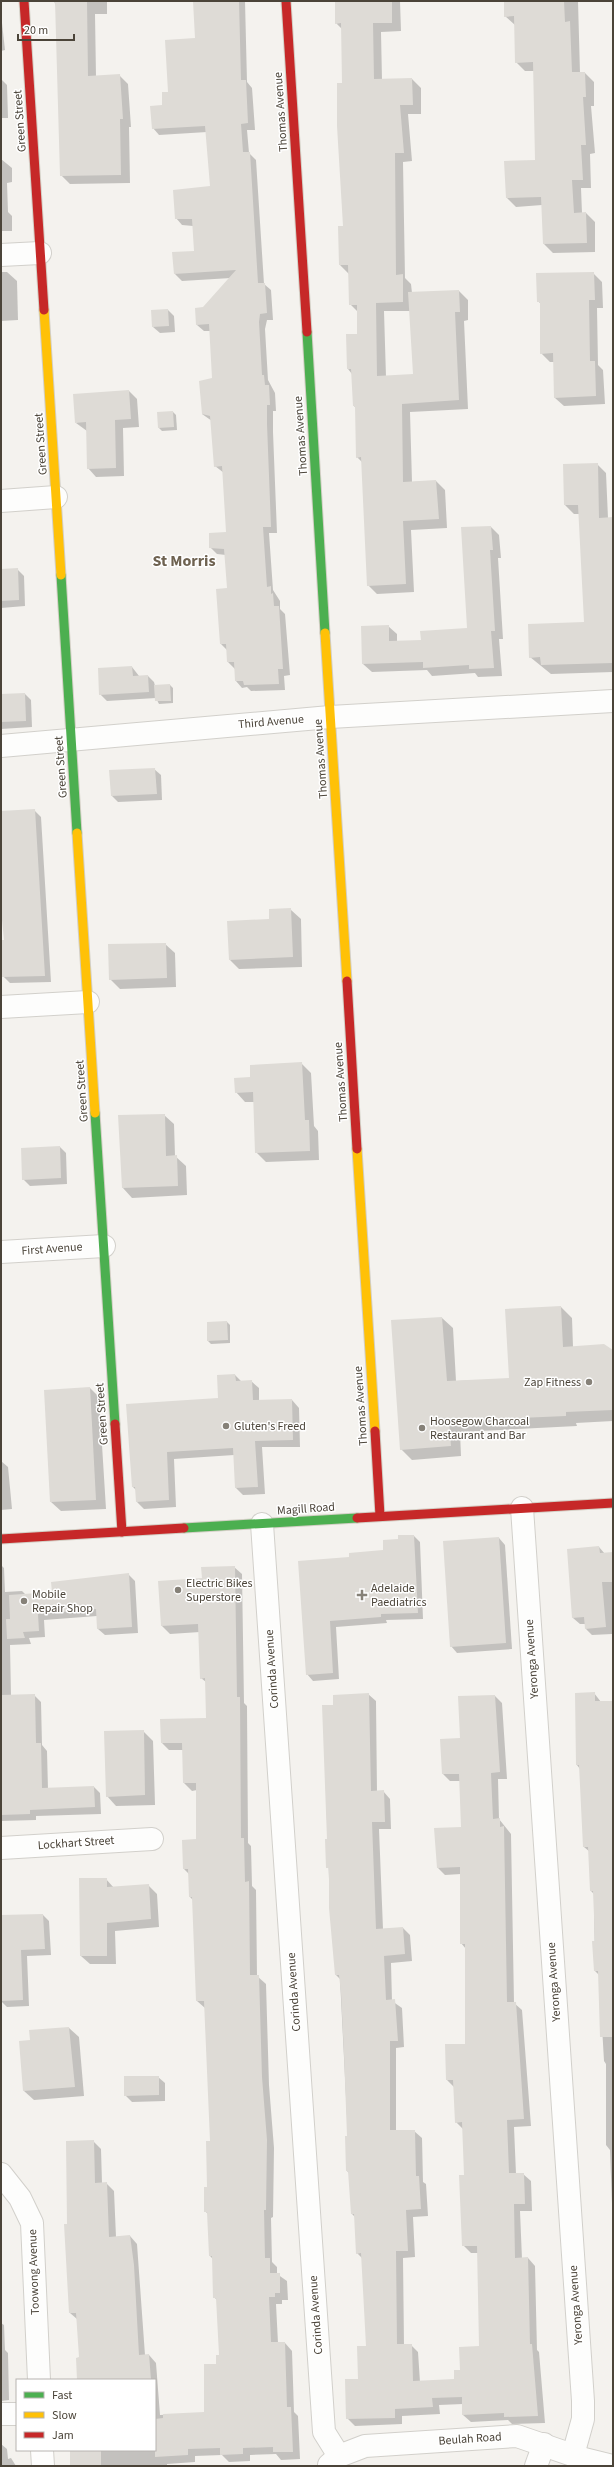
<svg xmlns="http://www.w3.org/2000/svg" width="614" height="2467" font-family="'Source Sans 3',sans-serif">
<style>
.shadow{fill:#0003;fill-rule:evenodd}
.building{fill:#dedbd6}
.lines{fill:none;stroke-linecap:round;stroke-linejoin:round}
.street-casing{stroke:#d2d0cb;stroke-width:24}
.fast-casing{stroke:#d3cfc5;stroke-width:11}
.slow-casing{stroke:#d3cfc5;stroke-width:11}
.jam-casing{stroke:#d3cfc5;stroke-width:11}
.street{stroke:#fdfdfc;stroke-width:22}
.fast{stroke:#4caf50;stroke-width:9}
.slow{stroke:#ffc107;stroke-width:9}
.jam{stroke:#c62828;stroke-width:9}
.poi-dot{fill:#868178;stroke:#fff;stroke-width:1.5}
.labels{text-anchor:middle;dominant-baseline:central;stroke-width:3;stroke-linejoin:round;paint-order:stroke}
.street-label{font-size:12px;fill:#4b4439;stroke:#fff}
.poi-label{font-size:12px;fill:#4b4439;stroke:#fff;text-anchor:start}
.district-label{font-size:16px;font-weight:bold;fill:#6e6250;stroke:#fff}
</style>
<rect width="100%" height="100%" fill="#f4f2ee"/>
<g class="shadow">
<path d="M54,1H107V14H95L96,77L119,75L128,84L131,127H129L130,183L70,184L61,175L57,9Z"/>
<path d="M194,1H245L247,82L252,88L255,130H247L249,153L256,160L264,284L271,290L273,320H267L265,329L268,380L275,393L276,411H273V432L277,533H269L273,590L280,601V609L285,614L290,675L284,676L285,690L251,691L247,687L242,688L236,681L235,669L228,662L227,650L221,644L228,589L226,555L217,554L210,547L227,533L224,473L215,466L212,421L202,414L213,379L211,331H204L197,325L203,308L231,278L182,281L175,274L173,253L195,252L193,226L182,225L176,218L211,187L207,132L159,135L153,128L196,39Z"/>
<path d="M336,1H400L401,31L381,32L382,80L412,79L421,88V114H408L412,161L403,162L405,278L411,284L412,293L459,291L468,300V320L464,321L468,409L410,412L412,482L436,481L445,490L447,528L411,530L414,592L377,594L368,585L362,462L357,457L356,408L354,406L352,374L348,369L358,335V312L350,304L349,274L340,265L344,227L343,84L342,29L336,23ZM384,311H410L414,375L386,377Z"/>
<path d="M505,1H578L580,73H585L594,82V106H591L595,153L590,154L591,188H581L582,213H586L595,222V252L553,253L544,244L542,205L516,207L507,198L536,161L535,71H525L516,62L515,25L505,16Z"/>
<path d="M1,14L5,50L1,51Z"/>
<path d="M1,79L7,85L8,118H1Z"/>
<path d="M1,159L12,168V182L7,183L8,212L12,216V231H1Z"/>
<path d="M1,272H7L17,281L18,320L1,321Z"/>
<path d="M593,273L602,282L603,308H597L598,365L603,370L605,404L564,406L555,398L554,362H550L541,353V304L538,301Z"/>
<path d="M168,310L174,316L175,332L160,333L153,327Z"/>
<path d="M129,391L137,399L139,427L123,428L124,476L96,477L88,468L87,431L76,423Z"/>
<path d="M173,412L176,415L177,430L162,431L159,428Z"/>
<path d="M597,464L606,473L608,518L613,519V672L551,674L530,657L585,623L580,514H574L565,505Z"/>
<path d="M491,527L499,535L501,558H498L503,639H499L502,676L478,677L475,673L432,676L427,670L372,672L363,664L388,626L397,634V642L422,641L468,629Z"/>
<path d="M17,569L24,576L25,606L1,608V570Z"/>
<path d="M132,667L139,676H148L154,682L155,686L170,685L173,688V703L159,704L156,698L107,701L100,694Z"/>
<path d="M25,694L31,700L32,727L1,729V695Z"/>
<path d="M154,769L161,775L162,800L118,802L112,796L110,771Z"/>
<path d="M34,810L41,817L51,982L10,983L3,976L5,941L3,917H1V812Z"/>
<path d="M270,910H291L301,919L302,967L239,969L230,960L270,920Z"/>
<path d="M165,944L175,953L176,987L120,989L110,979Z"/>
<path d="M301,1063L311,1073L314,1126L318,1131L319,1160L266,1162L256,1152L254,1102H245L236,1092L251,1078Z"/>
<path d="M164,1115L174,1124L175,1156L186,1166L187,1195L132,1198L123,1188Z"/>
<path d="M60,1147L66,1153L67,1184L30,1186L23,1179Z"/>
<path d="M561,1307L572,1318L573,1347L613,1352V1421L576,1423L577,1426L460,1432L461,1456L412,1460L401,1449L442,1318L453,1328L456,1381L510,1379Z"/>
<path d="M227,1322L230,1325V1343L211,1344L208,1341Z"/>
<path d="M235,1375L241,1381H251L259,1388V1401L292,1400L299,1408L300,1447H262L265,1494L243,1495L236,1488L234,1455L174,1459L176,1507L144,1509L137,1502V1491L133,1487L127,1405L219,1399Z"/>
<path d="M90,1388L99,1397L106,1509L61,1511L51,1502Z"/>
<path d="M1,1461L8,1467L12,1509L1,1510Z"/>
<path d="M414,1536L420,1542L423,1619L386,1620L387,1623L336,1627L339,1679L313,1681L307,1674L350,1558L384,1551L399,1540Z"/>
<path d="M499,1538L505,1545L512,1649L457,1653L451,1646Z"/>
<path d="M599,1547L605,1554L613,1553L612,1634L592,1635L586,1629L585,1624H580L573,1618L568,1550Z"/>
<path d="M1,1565L4,1568L5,1592L22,1591L26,1595L53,1593L128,1574L135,1581L138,1633L105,1635L98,1629L97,1616L44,1620L45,1637L29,1638L31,1644L10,1645L11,1696L34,1695L41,1702L42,1745L47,1751L48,1789L94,1787L100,1793L101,1814L36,1816V1820L1,1821Z"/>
<path d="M234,1567L242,1574L244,1703L247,1706L248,1843L251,1846L252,1886L256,1890L257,1976L266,1984L269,2085L274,2148L273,2217L271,2218L272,2262L277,2267V2274L287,2281L288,2300H282V2304H276L278,2343H285L292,2351L294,2412L298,2416L300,2459L281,2460L276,2454L250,2455V2461L229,2462L222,2455L195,2456V2462L167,2464V2466H71V2450H155V2380H78L80,2358L77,2319L70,2313L68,2225L93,2141L101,2149L102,2183H106L114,2191L116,2237L130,2236L137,2244L145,2355H149L156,2363L160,2415L205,2413L220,2356L217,2300L214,2297L213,2259L210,2256L208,2214L205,2211L211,2142L205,2008L197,2001L193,1900L190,1897L189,1874L184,1869L197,1840V1790L192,1791L184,1783L183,1750H169L162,1743L207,1719L206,1682L201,1678L200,1632L170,1634L162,1626L159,1582L203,1579Z"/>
<path d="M594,1693L601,1702H613V2231L610,2150L606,2145V2064L604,2061L599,1975L595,1971L594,1894L591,1891L590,1852L584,1847L580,1769L577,1765Z"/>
<path d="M368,1694L376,1701L377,1792L383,1791L390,1799L391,1829H379L383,1929L403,1928L410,1935L412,1961L391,1963L392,2001L402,2008L404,2047L396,2048V2131H414L422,2138L423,2182L426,2184L428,2216L413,2217L415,2257L403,2258L404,2345H411L418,2352L420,2382L455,2380L480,2347L478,2253H471L463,2245L465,2176L463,2129L456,2122L454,2087L447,2080L466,2045V1949L461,1943V1874L445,1875L438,1868L462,1828L460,1781H450L443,1774L461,1739L495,1696L502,1703L507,1779H498L499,1819L511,1834L514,2003L522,2010L531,2126L514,2127L516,2174H523L531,2181L532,2211H520L522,2259L528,2258L535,2266L537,2350L539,2352L545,2423L512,2424L508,2420L471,2422L463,2415V2404L439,2405L440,2414L402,2416V2424L355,2426L347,2418L367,2347L363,2259L357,2253L355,2217L352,2214L349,2173L347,2171L348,2137L340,1979L336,1975L330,1908L323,1706L334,1705Z"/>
<path d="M143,1731L153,1741L155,1805L116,1806L107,1796Z"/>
<path d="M106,1879L114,1888L148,1885L157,1894L159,1927L115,1931L116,1964H90L81,1956Z"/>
<path d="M43,1915L49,1921L51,1955L27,1956L29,2006L7,2007L1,2001V1916Z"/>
<path d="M69,2028L79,2037L84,2096L34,2100L24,2091L31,2041Z"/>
<path d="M158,2077L165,2083V2101L132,2102L125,2095Z"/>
<path d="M1,2323L4,2325L5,2350L8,2353L9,2400L1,2401Z"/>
<path d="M1,2444L7,2449L8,2459L11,2458L16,2466H1Z"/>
</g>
<g class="building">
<path d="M55,1H87L88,76L120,74L123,119H120L121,175L60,176Z"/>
<path d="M193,1H239L241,80H246L248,123L241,124L243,152H250L258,283H265L267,313L260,314L259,322L262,375H264L265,385H269L270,405H267V424L271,527H263L267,587L271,586V594L273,593L274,606H279L283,669H278L279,684L244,685L243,681H235L234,662H227L226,644H220L216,589L227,588L224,549L209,548V533L226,532L222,466L214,467L210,416L202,414L199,381L212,378L209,324L196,325L195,308L203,307L236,270L174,274L172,252L194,251L192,219H175L173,190L210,186L205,126L152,129L150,106L162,105V92H168L165,40L195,38Z"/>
<path d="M335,1H392V23H373L374,79L412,78L413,105H400L404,153H395L396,275L403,274V302L376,303L377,376L413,374L408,292L459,290L460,312H455L459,400L402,404L403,482L436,480L439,519L403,521L406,584L367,586L361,457L356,458L355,406H353L351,369H347L346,334H357V305H349L348,265H339L338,226H343L337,126V83H342L341,23L335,24Z"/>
<path d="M504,1H564L565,22L570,21L572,72H585L586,97H583L586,145H581L583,180H572L574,213L586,212L587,243L543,244L541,197L506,198L504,161L535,160L533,62L515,63L514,16L504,17Z"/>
<path d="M594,272L595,300H589L590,361H595L596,396L554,398L553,353L540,354V302H537L536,273Z"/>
<path d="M168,309L169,326L152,327L151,310Z"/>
<path d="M129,390L131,419L115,420L116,468L87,469L86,422L75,423L73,394Z"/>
<path d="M173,411L174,427L158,428L157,412Z"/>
<path d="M598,463L599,518L613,517V663L541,665L540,657L529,658L528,624L584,622L578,505H564L563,464Z"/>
<path d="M491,526L493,550H490L495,631H491L494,668L469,669V665L423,668V662L362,664L361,626L389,625V641L421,640L420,631L467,628L461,527Z"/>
<path d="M18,568L19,600L1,601V569Z"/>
<path d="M132,666L133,676L148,675L149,692L99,695L98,668Z"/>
<path d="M170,684L171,701H155L154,685Z"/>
<path d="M25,693L26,721L1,722V694Z"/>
<path d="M155,768L157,794L111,796L109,770Z"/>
<path d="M35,809L45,976L2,977V940H4L1,910V811Z"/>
<path d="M291,908L293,957L229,960L227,921L269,919V909Z"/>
<path d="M166,943L167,978L109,980L108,944Z"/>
<path d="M302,1062L305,1120H309L310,1151L255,1153L253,1092L235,1093L234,1078L250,1077V1065Z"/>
<path d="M165,1114L166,1156L177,1155L178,1186L122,1188L118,1115Z"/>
<path d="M60,1146L61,1178L22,1180L21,1148Z"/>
<path d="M561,1306L563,1347L604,1344L613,1350V1410L566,1412V1416L449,1421L451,1446L400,1450L391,1320L442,1317L447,1381L509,1378L505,1309Z"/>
<path d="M227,1321L228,1340L207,1341V1322Z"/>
<path d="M235,1374L236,1381L252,1380L253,1400L292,1399L293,1440L255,1441L258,1487L235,1488L233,1448L167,1452L169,1500L136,1502L135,1487H132L126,1404L218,1398L217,1375Z"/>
<path d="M90,1387L96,1500L50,1502L44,1390Z"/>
<path d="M398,1535H414L418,1613L381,1614V1617L330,1621L333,1673L306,1675L298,1561L349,1557V1553L383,1550V1540L398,1539Z"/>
<path d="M499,1537L506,1643L450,1647L443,1541Z"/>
<path d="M599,1546L600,1553L613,1552V1582H602L606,1627L585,1629L584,1617L572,1618L567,1549Z"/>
<path d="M235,1566L237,1697H240L241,1838H244L245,1882L249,1881L250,1975H259L262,2077L267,2140L266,2210H264L265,2258H270V2273H280V2293H275V2297H269L271,2342H285L287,2407H291L293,2452H273V2447L243,2448V2454L220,2455V2448L188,2449V2455L155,2457V2419L163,2418V2414L204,2412V2364H216V2355H219L216,2298H213L212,2256H209L207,2212H204V2187H207L206,2141H210L204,2001H196L192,1897H189L188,1869H183L182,1840L196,1839V1783H183L182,1743H161L160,1719L206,1718L205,1678L200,1679L198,1624L161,1626L158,1581L202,1578L201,1567Z"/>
<path d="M129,1573L132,1627L97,1629L96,1609L38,1614L39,1631L23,1632L25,1638L7,1639L6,1619H10L9,1595L52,1592L51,1582Z"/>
<path d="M595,1692V1701H613V2037H600L598,1971H594L592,1941H595L593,1891H590L588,1847H583L579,1765H576L575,1693Z"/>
<path d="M369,1693L371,1791L384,1790L385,1822H372L376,1929L403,1927L405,1954L384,1956L386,2000L395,1999L398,2041H390V2130H415L416,2176H419L421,2209L406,2210L408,2251H396L397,2344H412L413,2381L454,2379V2370H460L459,2347L479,2346L477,2246H462L459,2175H464L462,2122L455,2123L453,2080H446L445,2044H465V1944H460V1867L437,1868L434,1828L461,1827L459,1774H442L440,1739L460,1738L458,1696L495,1695L500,1772L491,1773L493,1819L500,1818V1827L504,1826L507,2002H516L524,2119L507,2120L509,2173H524L525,2204H514L515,2258L528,2257L530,2344H532L538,2416L504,2417V2413L462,2415V2397L432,2398L433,2407L395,2409V2418L346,2419L345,2379H358L357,2346H366L361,2253L356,2254L354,2214H351L348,2171H346L345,2136H347L344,2054L341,1993L339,1975H335L329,1908V1868H326L325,1839H327L322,1705H333V1695Z"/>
<path d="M35,1694L36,1743H41L42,1788L94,1786L95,1807L30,1810V1814L1,1815V1695Z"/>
<path d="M144,1730L145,1795L106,1797L104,1731Z"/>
<path d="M79,1878H107V1887L149,1884L151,1919L107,1923V1956H80Z"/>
<path d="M43,1914L45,1949L21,1950L23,2000L1,2001V1915Z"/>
<path d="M69,2027L75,2087L23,2091L19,2041L30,2040L29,2030Z"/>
<path d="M124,2076H159V2095L124,2096Z"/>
<path d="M94,2140L95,2183L107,2182L109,2237L130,2235L134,2265L139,2355L149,2354L151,2380H77L76,2358L79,2357L76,2313H69L64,2224H67L66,2141Z"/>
<rect x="70" y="2450" width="31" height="16"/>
</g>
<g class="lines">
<g class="street-casing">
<g id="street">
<path d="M1,255L40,253"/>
<path d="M1,501L56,497"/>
<path d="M1,746L330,717L613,701"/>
<path d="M1,1007L88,1002"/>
<path d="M1,1252L104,1246"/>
<path d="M522,1508L583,2401V2419L573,2455"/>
<path d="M262,1524L324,2432L339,2456"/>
<path d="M1,1848L152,1839"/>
<path d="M1,2174L20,2198L32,2223L39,2380"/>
<path d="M1,2414H17"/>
<path d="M42,2450L43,2466"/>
<path d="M329,2465L339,2456L365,2446L517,2436L584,2459L613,2466"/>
<path d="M536,2466L544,2444"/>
</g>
</g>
<g class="fast-casing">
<g id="fast">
<path d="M307,332L325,633"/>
<path d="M61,575L77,833"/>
<path d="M95,1113L115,1424"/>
<path d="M184,1528L357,1518"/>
</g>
</g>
<g class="slow-casing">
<g id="slow">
<path d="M44,310L61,575"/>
<path d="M325,633L347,981"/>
<path d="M77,833L95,1113"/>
<path d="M357,1149L375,1431"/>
</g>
</g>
<g class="jam-casing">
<g id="jam">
<path d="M24,1L44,310"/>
<path d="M286,1L307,332"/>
<path d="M347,981L357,1149"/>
<path d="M115,1424L122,1532"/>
<path d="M375,1431L380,1516"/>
<path d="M357,1518L613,1503"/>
<path d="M1,1539L184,1528"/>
</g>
</g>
<use href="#street" class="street"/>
<use href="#fast" class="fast"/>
<use href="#slow" class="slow"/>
<use href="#jam" class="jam"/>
</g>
<g class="poi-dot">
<circle cx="589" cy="1382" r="4"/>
<circle cx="226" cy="1426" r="4"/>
<circle cx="422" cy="1428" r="4"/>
<circle cx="178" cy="1590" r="4"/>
<path d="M360 1589h4v4h4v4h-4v4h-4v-4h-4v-4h4z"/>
<circle cx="24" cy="1601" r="4"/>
</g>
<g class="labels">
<g class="street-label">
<text transform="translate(281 112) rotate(-94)">Thomas Avenue</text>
<text transform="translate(20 121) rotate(-94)">Green Street</text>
<text transform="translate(301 436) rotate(-94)">Thomas Avenue</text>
<text transform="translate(41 444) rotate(-94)">Green Street</text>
<text transform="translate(271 722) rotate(-5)">Third Avenue</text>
<text transform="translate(321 759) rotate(-94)">Thomas Avenue</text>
<text transform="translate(61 767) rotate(-94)">Green Street</text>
<text transform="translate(341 1082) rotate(-94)">Thomas Avenue</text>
<text transform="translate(82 1091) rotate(-94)">Green Street</text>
<text transform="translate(52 1249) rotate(-4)">First Avenue</text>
<text transform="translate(361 1406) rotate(-94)">Thomas Avenue</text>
<text transform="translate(102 1414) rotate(-94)">Green Street</text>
<text transform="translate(306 1509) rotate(-4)">Magill Road</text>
<text transform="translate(532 1659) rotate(-94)">Yeronga Avenue</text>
<text transform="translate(272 1669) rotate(-94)">Corinda Avenue</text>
<text transform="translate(76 1843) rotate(-4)">Lockhart Street</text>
<text transform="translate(554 1982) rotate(-94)">Yeronga Avenue</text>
<text transform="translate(294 1992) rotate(-94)">Corinda Avenue</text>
<text transform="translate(34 2272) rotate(-92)">Toowong Avenue</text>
<text transform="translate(576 2305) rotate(-94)">Yeronga Avenue</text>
<text transform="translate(316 2315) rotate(-94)">Corinda Avenue</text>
<text transform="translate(470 2439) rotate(-4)">Beulah Road</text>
</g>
<g class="poi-label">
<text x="581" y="1382" text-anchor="end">Zap Fitness</text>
<text x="430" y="1421">Hoosegow Charcoal<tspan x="430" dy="14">Restaurant and Bar</tspan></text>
<text x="234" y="1426">Gluten's Freed</text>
<text x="186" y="1583">Electric Bikes<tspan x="186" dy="14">Superstore</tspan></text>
<text x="371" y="1588">Adelaide<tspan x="371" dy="14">Paediatrics</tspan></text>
<text x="32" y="1594">Mobile<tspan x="32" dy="14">Repair Shop</tspan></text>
</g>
<g class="district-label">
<text x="184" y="561">St Morris</text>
</g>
</g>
<rect width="614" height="2467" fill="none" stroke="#4b4439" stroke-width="4"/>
<rect x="16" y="2379" width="140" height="72" fill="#ffffff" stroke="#b7b4b0"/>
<rect x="24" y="2392" width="20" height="6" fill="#4caf50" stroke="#b7b4b0"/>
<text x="52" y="2399" font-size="12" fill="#4b4439">Fast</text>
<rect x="24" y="2412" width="20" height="6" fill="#ffc107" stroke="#b7b4b0"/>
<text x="52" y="2419" font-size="12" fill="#4b4439">Slow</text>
<rect x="24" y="2432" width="20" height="6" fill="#c62828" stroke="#b7b4b0"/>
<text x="52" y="2439" font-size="12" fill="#4b4439">Jam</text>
<path d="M18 34v6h56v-6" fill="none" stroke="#4b4439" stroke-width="2"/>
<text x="24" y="34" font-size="12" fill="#4b4439" stroke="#ffffff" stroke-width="3" paint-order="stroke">20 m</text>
</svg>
